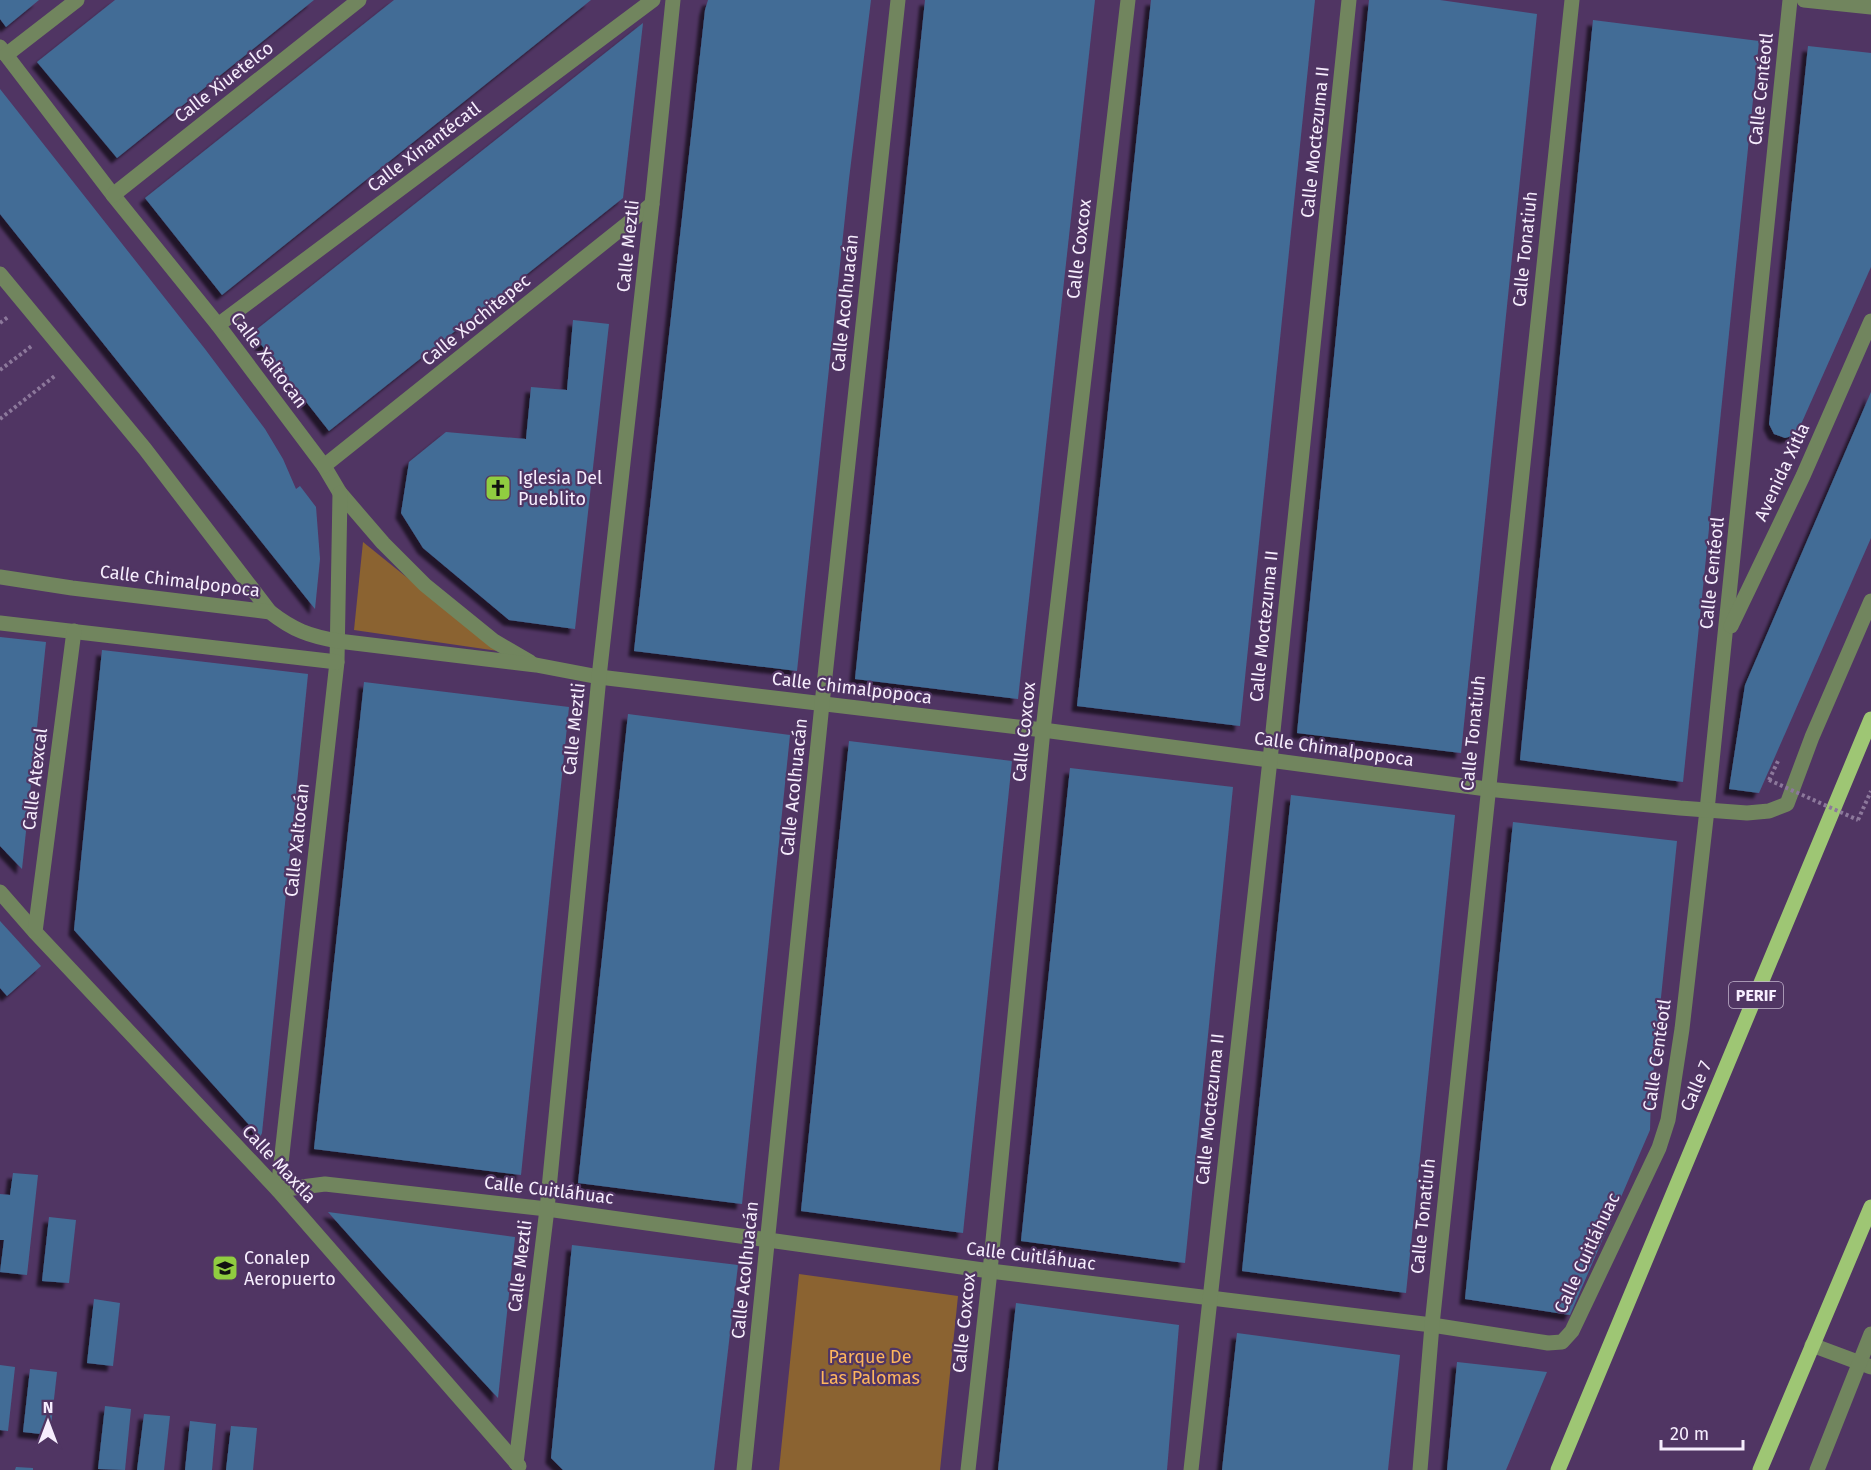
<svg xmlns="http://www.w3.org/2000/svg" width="1871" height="1470" font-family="'Fira Sans',sans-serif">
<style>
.green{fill:#8b6331}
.building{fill:#436c96;filter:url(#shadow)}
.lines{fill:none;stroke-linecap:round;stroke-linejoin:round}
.path{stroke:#8c789b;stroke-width:4;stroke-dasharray:3 3;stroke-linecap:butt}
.minor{stroke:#71855e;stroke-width:15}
.major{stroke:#9ec674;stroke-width:15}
.path-bridge{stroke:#8c789b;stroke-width:4;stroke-dasharray:3 3;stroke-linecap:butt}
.labels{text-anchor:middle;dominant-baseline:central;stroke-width:4.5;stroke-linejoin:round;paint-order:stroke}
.shield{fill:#503563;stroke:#c4b6cf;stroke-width:1.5}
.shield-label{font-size:16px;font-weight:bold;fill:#f6edfd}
.street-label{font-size:18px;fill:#f6edfd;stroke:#503563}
.poi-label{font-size:18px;fill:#f6edfd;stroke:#503563;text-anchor:start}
.park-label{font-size:18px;fill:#feb65d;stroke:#503563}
</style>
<defs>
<filter id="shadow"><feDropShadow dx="-5.5" dy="5.5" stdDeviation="1.5" flood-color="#0009"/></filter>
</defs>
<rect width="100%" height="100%" fill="#503563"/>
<g class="green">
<path d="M363,542L498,651L354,630Z"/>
<path d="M799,1274L958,1296L940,1470H779Z"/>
</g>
<g class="building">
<path d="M0,0H39L6,27L0,19Z"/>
<path d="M115,0H314L117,158L37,62Z"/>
<path d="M394,0H591L222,295L145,198Z"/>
<path d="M708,0H871L849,179L797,671L634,651L705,10Z"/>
<path d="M925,0H1095L1018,699L855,679Z"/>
<path d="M1151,0H1315L1240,726L1077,706Z"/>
<path d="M1369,0H1440L1537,14L1461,753L1297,733Z"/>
<path d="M1593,20L1759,41L1683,782L1520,760Z"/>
<path d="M643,23L623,198L329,431L252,333Z"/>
<path d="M1808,46L1871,53V267L1798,431L1792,436L1785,438L1774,434L1769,424Z"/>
<path d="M0,89L205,349L265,429L283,459L296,489L300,486L316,507L320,559L315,609L0,214Z"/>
<path d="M573,320L609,324L575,629L509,620L423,548L401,513L409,462L446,432L526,439L531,387L567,390Z"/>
<path d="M1871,392V538L1759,793L1729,789L1745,685Z"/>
<path d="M0,637L46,642L22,869L0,846Z"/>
<path d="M102,650L308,674L262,1133L260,1137L74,930Z"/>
<path d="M364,682L569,707L521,1175L314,1149Z"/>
<path d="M628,714L790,735L742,1204L578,1183Z"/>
<path d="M849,741L1012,761L963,1233L801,1211Z"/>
<path d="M1070,768L1233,787L1185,1263L1021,1241Z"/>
<path d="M1291,795L1455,815L1406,1293L1242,1271Z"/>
<path d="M1513,822L1677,841L1651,1095L1650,1130L1570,1315L1465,1299Z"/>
<path d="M0,921L41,966L7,996L0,988Z"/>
<path d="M13,1173L38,1175L27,1275L0,1272L4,1240H0V1194L10,1195Z"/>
<path d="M328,1212L515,1237L498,1398L387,1278Z"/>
<path d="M49,1217L76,1220L69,1283L42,1281Z"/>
<path d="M572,1245L738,1265L714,1470H563L551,1458Z"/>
<path d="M94,1299L120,1303L113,1366L87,1363Z"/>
<path d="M1016,1303L1179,1325L1167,1470H998Z"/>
<path d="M1237,1333L1400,1355L1388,1470H1222Z"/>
<path d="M1457,1362L1547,1372L1506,1470H1447Z"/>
<path d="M0,1365L15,1367L8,1431L0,1430Z"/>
<path d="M30,1369L57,1372L50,1435L23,1432Z"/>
<path d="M105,1406L131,1409L125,1470L98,1469Z"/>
<path d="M144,1414L170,1416L164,1470H137Z"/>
<path d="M190,1421L216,1424L212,1470H185Z"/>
<path d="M231,1426L257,1428L253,1470H226Z"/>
<path d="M16,1467L33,1468V1470H15Z"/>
</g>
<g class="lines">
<g class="path">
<path d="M0,323L8,317"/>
<path d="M0,370L33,345"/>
<path d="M0,419L56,375"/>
<path d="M1769,780L1778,761"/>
<path d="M1858,820L1871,791"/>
</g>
<g class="minor">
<path d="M1804,0L1871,7"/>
<path d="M0,47L113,195L218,325L324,466L340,493L383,543L425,585L494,641L530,662"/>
<path d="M6,55L77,0"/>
<path d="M113,195L359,0"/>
<path d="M0,274L145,449L270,612"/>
<path d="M218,325L653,0"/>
<path d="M324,466L652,204"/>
<path d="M340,493L337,662L278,1190L325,1184L547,1209L990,1271L1432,1325L1548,1343L1562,1342L1572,1331L1659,1148L1668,1120L1682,1029L1707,810L1790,0"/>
<path d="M0,577L72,588L270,612C293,630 309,636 338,641L536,665L599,677L1043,730L1487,789L1680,808L1747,813L1769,811L1787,804L1812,737L1871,601"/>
<path d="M0,623L337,662"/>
<path d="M1731,626L1803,476L1871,321"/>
<path d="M0,892L35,932L278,1190L519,1466"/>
<path d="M35,932L74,631"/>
<path d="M1812,1345L1871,1367"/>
<path d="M516,1463L547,1209L599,677L652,204L673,0"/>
<path d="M744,1470L822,704L898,0"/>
<path d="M968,1470L990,1271L1043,730L1128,0"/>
<path d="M1191,1470L1270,760L1349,0"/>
<path d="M1420,1470L1432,1325L1572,0"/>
<path d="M1817,1470L1871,1334"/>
</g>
<g class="major">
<path d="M1558,1470L1871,719"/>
<path d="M1760,1470L1871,1207"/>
</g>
<path class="path-bridge" d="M1769,780L1858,820"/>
</g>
<defs>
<g id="church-square" transform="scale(1.35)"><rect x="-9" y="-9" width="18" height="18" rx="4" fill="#90cd40" stroke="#503563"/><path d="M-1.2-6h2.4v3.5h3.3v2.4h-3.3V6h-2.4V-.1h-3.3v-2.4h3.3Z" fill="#111"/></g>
<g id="university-square" transform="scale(1.35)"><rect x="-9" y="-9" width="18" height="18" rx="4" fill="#90cd40" stroke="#503563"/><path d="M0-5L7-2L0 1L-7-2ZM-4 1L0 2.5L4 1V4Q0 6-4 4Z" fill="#111"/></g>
</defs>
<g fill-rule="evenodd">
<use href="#church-square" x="498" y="488"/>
<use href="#university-square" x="225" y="1268"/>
</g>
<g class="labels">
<rect class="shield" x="1729" y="982" width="54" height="26" rx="4.5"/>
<g class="shield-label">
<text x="1756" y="995">PERIF</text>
</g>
<g class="street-label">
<text transform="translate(224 82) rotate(-38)">Calle Xiuetelco</text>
<text transform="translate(1761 89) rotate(-84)">Calle Centéotl</text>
<text transform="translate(1315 142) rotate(-84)">Calle Moctezuma II</text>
<text transform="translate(424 147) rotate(-37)">Calle Xinantécatl</text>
<text transform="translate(628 246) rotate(-84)">Calle Meztli</text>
<text transform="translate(1079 249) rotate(-83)">Calle Coxcox</text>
<text transform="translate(1525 249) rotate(-84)">Calle Tonatiuh</text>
<text transform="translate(845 303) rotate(-84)">Calle Acolhuacán</text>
<text transform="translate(476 320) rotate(-39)">Calle Xochitepec</text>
<text transform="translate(269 360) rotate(53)">Calle Xaltocan</text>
<text transform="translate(1782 472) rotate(-65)">Avenida Xitla</text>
<text transform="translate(1712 573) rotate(-84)">Calle Centéotl</text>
<text transform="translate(180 581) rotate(7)">Calle Chimalpopoca</text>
<text transform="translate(1264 626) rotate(-84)">Calle Moctezuma II</text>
<text transform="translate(852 688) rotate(7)">Calle Chimalpopoca</text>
<text transform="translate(574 729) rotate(-84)">Calle Meztli</text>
<text transform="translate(1024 732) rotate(-84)">Calle Coxcox</text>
<text transform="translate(1473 733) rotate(-84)">Calle Tonatiuh</text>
<text transform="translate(1334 749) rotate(8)">Calle Chimalpopoca</text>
<text transform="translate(35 779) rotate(-83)">Calle Atexcal</text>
<text transform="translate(794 787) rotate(-84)">Calle Acolhuacán</text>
<text transform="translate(297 840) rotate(-84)">Calle Xaltocán</text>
<text transform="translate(1657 1055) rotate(-82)">Calle Centéotl</text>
<text transform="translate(1696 1086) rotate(-67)">Calle 7</text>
<text transform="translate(1210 1109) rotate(-84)">Calle Moctezuma II</text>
<text transform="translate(279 1164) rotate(47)">Calle Maxtla</text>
<text transform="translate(549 1190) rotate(7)">Calle Cuitláhuac</text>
<text transform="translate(1423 1216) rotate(-84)">Calle Tonatiuh</text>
<text transform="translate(1587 1253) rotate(-65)">Calle Cuitláhuac</text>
<text transform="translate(1031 1256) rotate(7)">Calle Cuitláhuac</text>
<text transform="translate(520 1266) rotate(-83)">Calle Meztli</text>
<text transform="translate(745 1270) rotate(-84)">Calle Acolhuacán</text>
<text transform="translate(964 1323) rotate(-84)">Calle Coxcox</text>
</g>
<g class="poi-label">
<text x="518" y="478">Iglesia Del<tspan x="518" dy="21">Pueblito</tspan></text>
<text x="244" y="1258">Conalep<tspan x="244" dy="21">Aeropuerto</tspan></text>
</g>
<g class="park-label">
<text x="870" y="1357">Parque De<tspan x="870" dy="21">Las Palomas</tspan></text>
</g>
</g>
<g transform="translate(48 1422)" stroke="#503563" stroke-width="4.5" paint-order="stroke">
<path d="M0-4.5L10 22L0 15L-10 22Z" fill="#f6edfd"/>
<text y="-9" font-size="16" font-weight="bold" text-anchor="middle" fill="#f6edfd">N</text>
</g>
<path d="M1661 1440v9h82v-9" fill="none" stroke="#f6edfd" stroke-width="3"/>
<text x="1670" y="1440" font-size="18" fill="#f6edfd" stroke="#503563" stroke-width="4.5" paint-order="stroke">20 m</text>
</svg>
